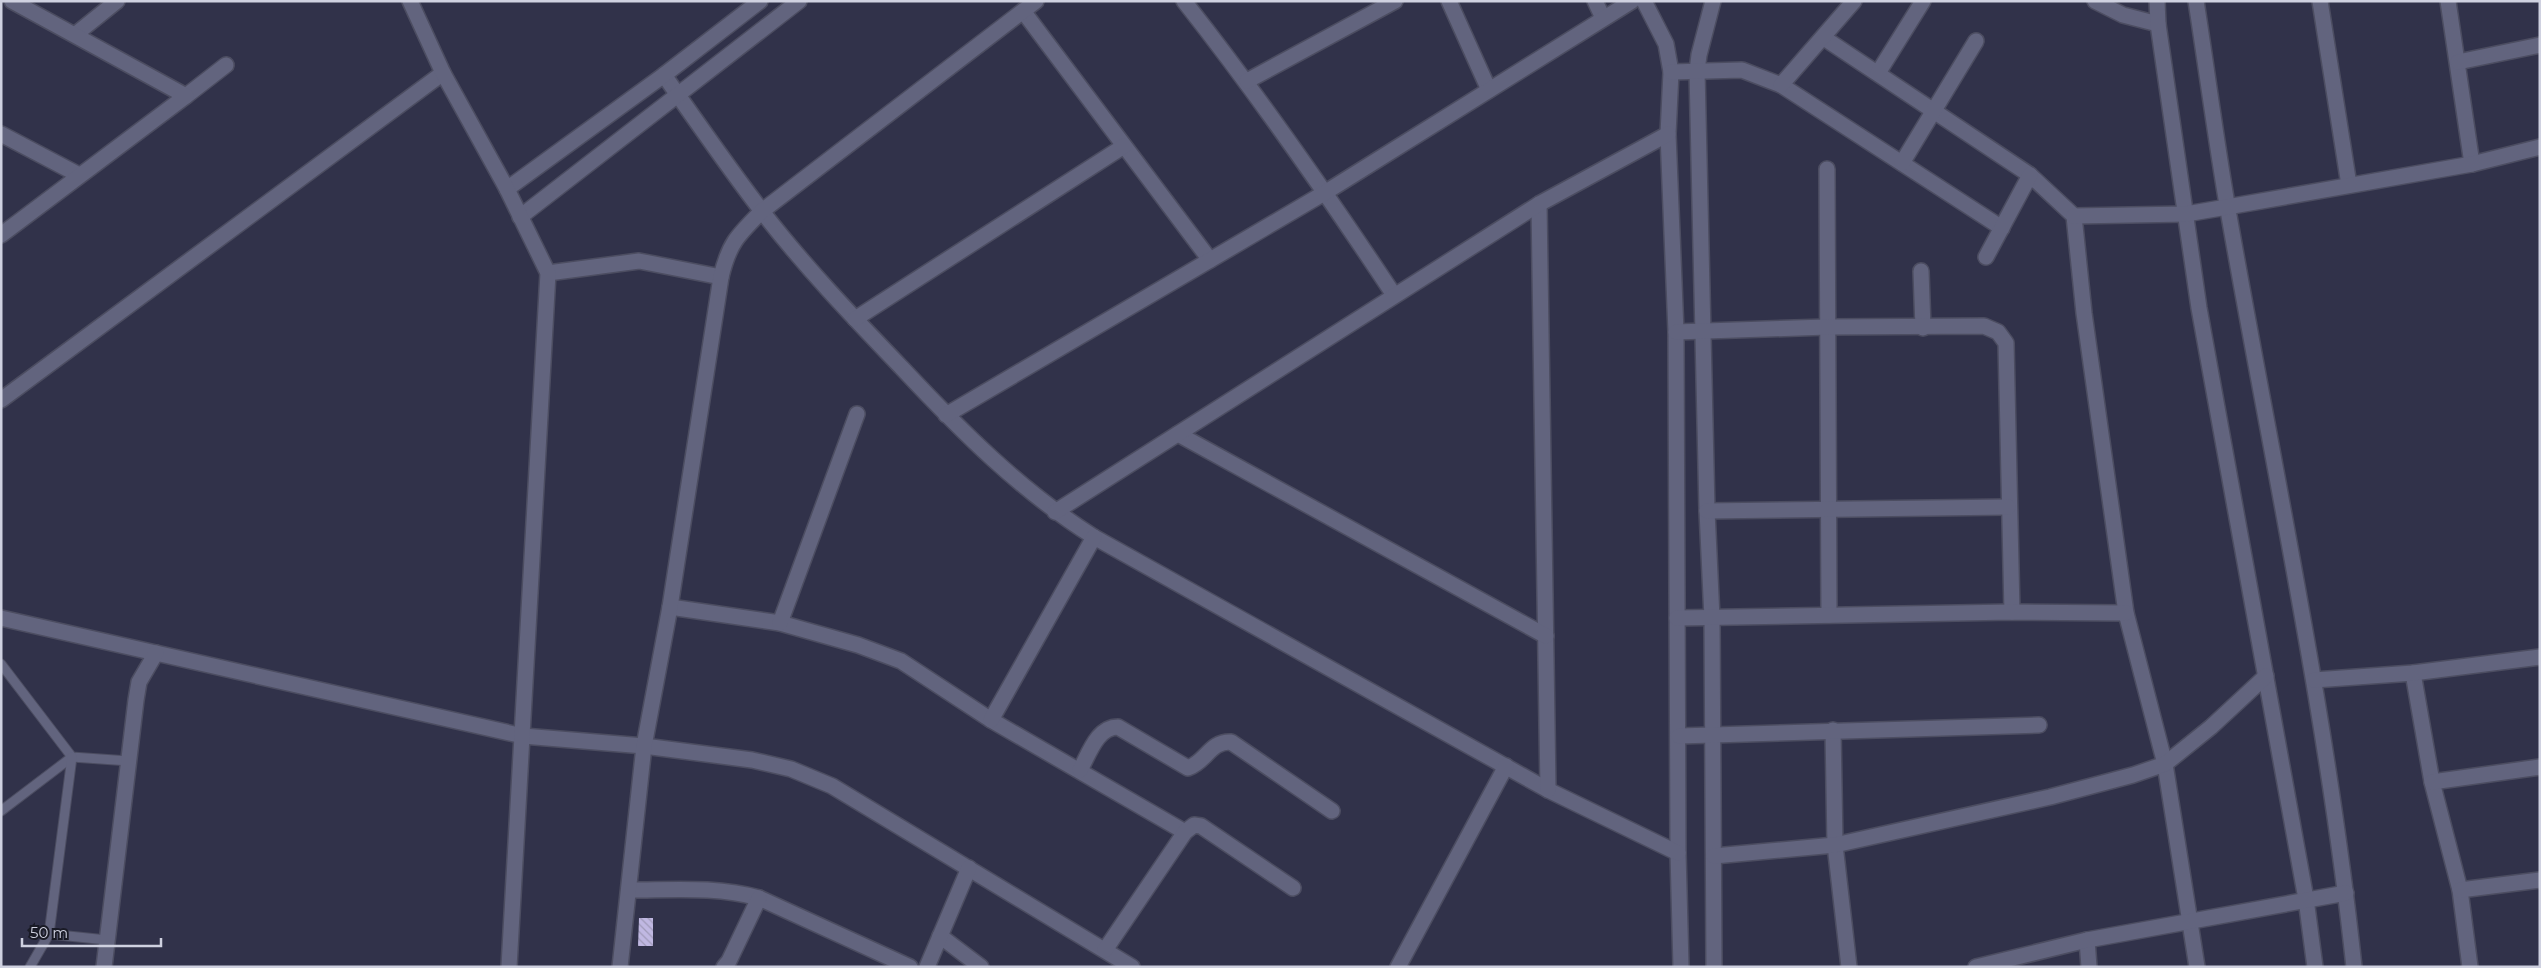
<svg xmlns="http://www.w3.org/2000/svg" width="2541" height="968" font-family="Montserrat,sans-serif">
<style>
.building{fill:url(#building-back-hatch)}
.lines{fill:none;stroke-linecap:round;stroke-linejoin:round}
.service-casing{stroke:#4c4d61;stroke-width:11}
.minor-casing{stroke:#4c4d61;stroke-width:18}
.tertiary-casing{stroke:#4c4d61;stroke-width:18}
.service{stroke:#62647e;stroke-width:9}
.minor{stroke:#62647e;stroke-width:15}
.tertiary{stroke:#62647e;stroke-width:15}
</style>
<defs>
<pattern id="building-back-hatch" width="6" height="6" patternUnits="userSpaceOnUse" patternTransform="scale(1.25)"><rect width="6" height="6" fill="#c0b8e2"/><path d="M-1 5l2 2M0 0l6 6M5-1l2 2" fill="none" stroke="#a09aba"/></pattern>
</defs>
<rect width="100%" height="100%" fill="#31324a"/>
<path class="building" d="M639,918H653V946H638Z"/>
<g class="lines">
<g class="service-casing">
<g id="service">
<path d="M1,664L72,757L129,761"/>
<path d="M1,811L72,757"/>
<path d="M49,934L72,757"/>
<path d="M30,967L49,934L107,940"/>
</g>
</g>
<g class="minor-casing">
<g id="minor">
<path d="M1184,1C1259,96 1327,194 1394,295"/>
<path d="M1449,1L1489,90"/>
<path d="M1595,1L1603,18"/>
<path d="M1644,1L1666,44L1671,72L1668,134L1676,332L1678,853L1681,967"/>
<path d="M1713,1L1699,55L1697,71L1707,511L1712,618L1714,967"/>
<path d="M2095,1L2123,15L2158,24"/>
<path d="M2157,1L2158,24L2199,308L2306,899L2315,967"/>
<path d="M2196,1C2207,71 2216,141 2228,210C2272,462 2327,713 2354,967"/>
<path d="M2320,1L2349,185"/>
<path d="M2448,1L2472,164"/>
<path d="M1023,11L1210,260"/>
<path d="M76,34L117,1"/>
<path d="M1824,38L2030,175L2074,216L2084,313L2126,613L2165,764L2197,967"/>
<path d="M2458,62L2540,45"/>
<path d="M1671,72L1742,70L1781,85L2002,228"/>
<path d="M1878,73L1923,1"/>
<path d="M664,75C696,121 728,167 761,210C804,266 854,318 902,368C961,431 1021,491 1094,537L1548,790L1678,853"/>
<path d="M1247,81L1395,1"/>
<path d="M1781,85L1854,1"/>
<path d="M186,96L226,65"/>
<path d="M1,134L79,175"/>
<path d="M1902,163L1976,41"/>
<path d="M1827,169L1829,615"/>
<path d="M507,189L664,75L760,1"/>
<path d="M1539,204L1548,790"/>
<path d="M2074,216L2186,214L2227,207L2472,164L2540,147"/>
<path d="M520,217L799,1"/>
<path d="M1,235L186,96L12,1"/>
<path d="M1986,257L2030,175"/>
<path d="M1921,271L1923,328"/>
<path d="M548,273L639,261L721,277"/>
<path d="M855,319L1124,146"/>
<path d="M1676,332L1827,327L1984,326L1998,332L2006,343L2012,612"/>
<path d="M1,400L443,73"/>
<path d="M946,415L1326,192L1632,1"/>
<path d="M1178,434L1546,636"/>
<path d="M1707,511L2008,507"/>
<path d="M1055,512L1539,204L1668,134"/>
<path d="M670,607L780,623L858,645L901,661L991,720L1185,832"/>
<path d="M1,618L523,736L644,746L752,760L791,769L832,786L1132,967"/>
<path d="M1677,618L2012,612L2126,613"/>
<path d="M780,623L857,414"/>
<path d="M2413,673L2432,782L2460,890L2470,967"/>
<path d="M2314,680L2413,673L2540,657"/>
<path d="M991,720L1094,537"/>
<path d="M1833,730L1835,845L1849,967"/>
<path d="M1679,736L2039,725"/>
<path d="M1080,770C1089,754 1097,727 1118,727L1188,768C1206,762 1210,741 1231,742L1332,811"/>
<path d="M2432,782L2540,767"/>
<path d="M1714,856L1835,845L2050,797L2133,775L2165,764L2211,727L2266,676"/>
<path d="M629,890C672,890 717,886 759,898L910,967"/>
<path d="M2460,890L2540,880"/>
<path d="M940,936L981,967"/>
<path d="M2087,940L2089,967"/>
<path d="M1105,950L1185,832L1194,825L1201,826L1293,888"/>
<path d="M104,967L136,700L139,682L156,653"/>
<path d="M620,967L644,746L670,607L721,277C729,243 738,235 762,211L1036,1"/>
<path d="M724,967L729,961L759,898"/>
<path d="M927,967L969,868"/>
<path d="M1398,967L1506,766"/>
<path d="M1976,967L2087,940L2346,893"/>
</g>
</g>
<g class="tertiary-casing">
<path id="tertiary" d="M410,1L443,73L507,189L548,273L509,967"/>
</g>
<use href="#service" class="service"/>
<use href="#minor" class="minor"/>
<use href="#tertiary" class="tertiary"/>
</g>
<rect width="2541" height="968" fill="none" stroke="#cfd1e0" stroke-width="5"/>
<path d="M22 938v8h139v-8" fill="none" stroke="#cfd1e0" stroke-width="2.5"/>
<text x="30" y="938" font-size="15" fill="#cfd1e0" stroke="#1a1b26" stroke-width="4" paint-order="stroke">50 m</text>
</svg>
